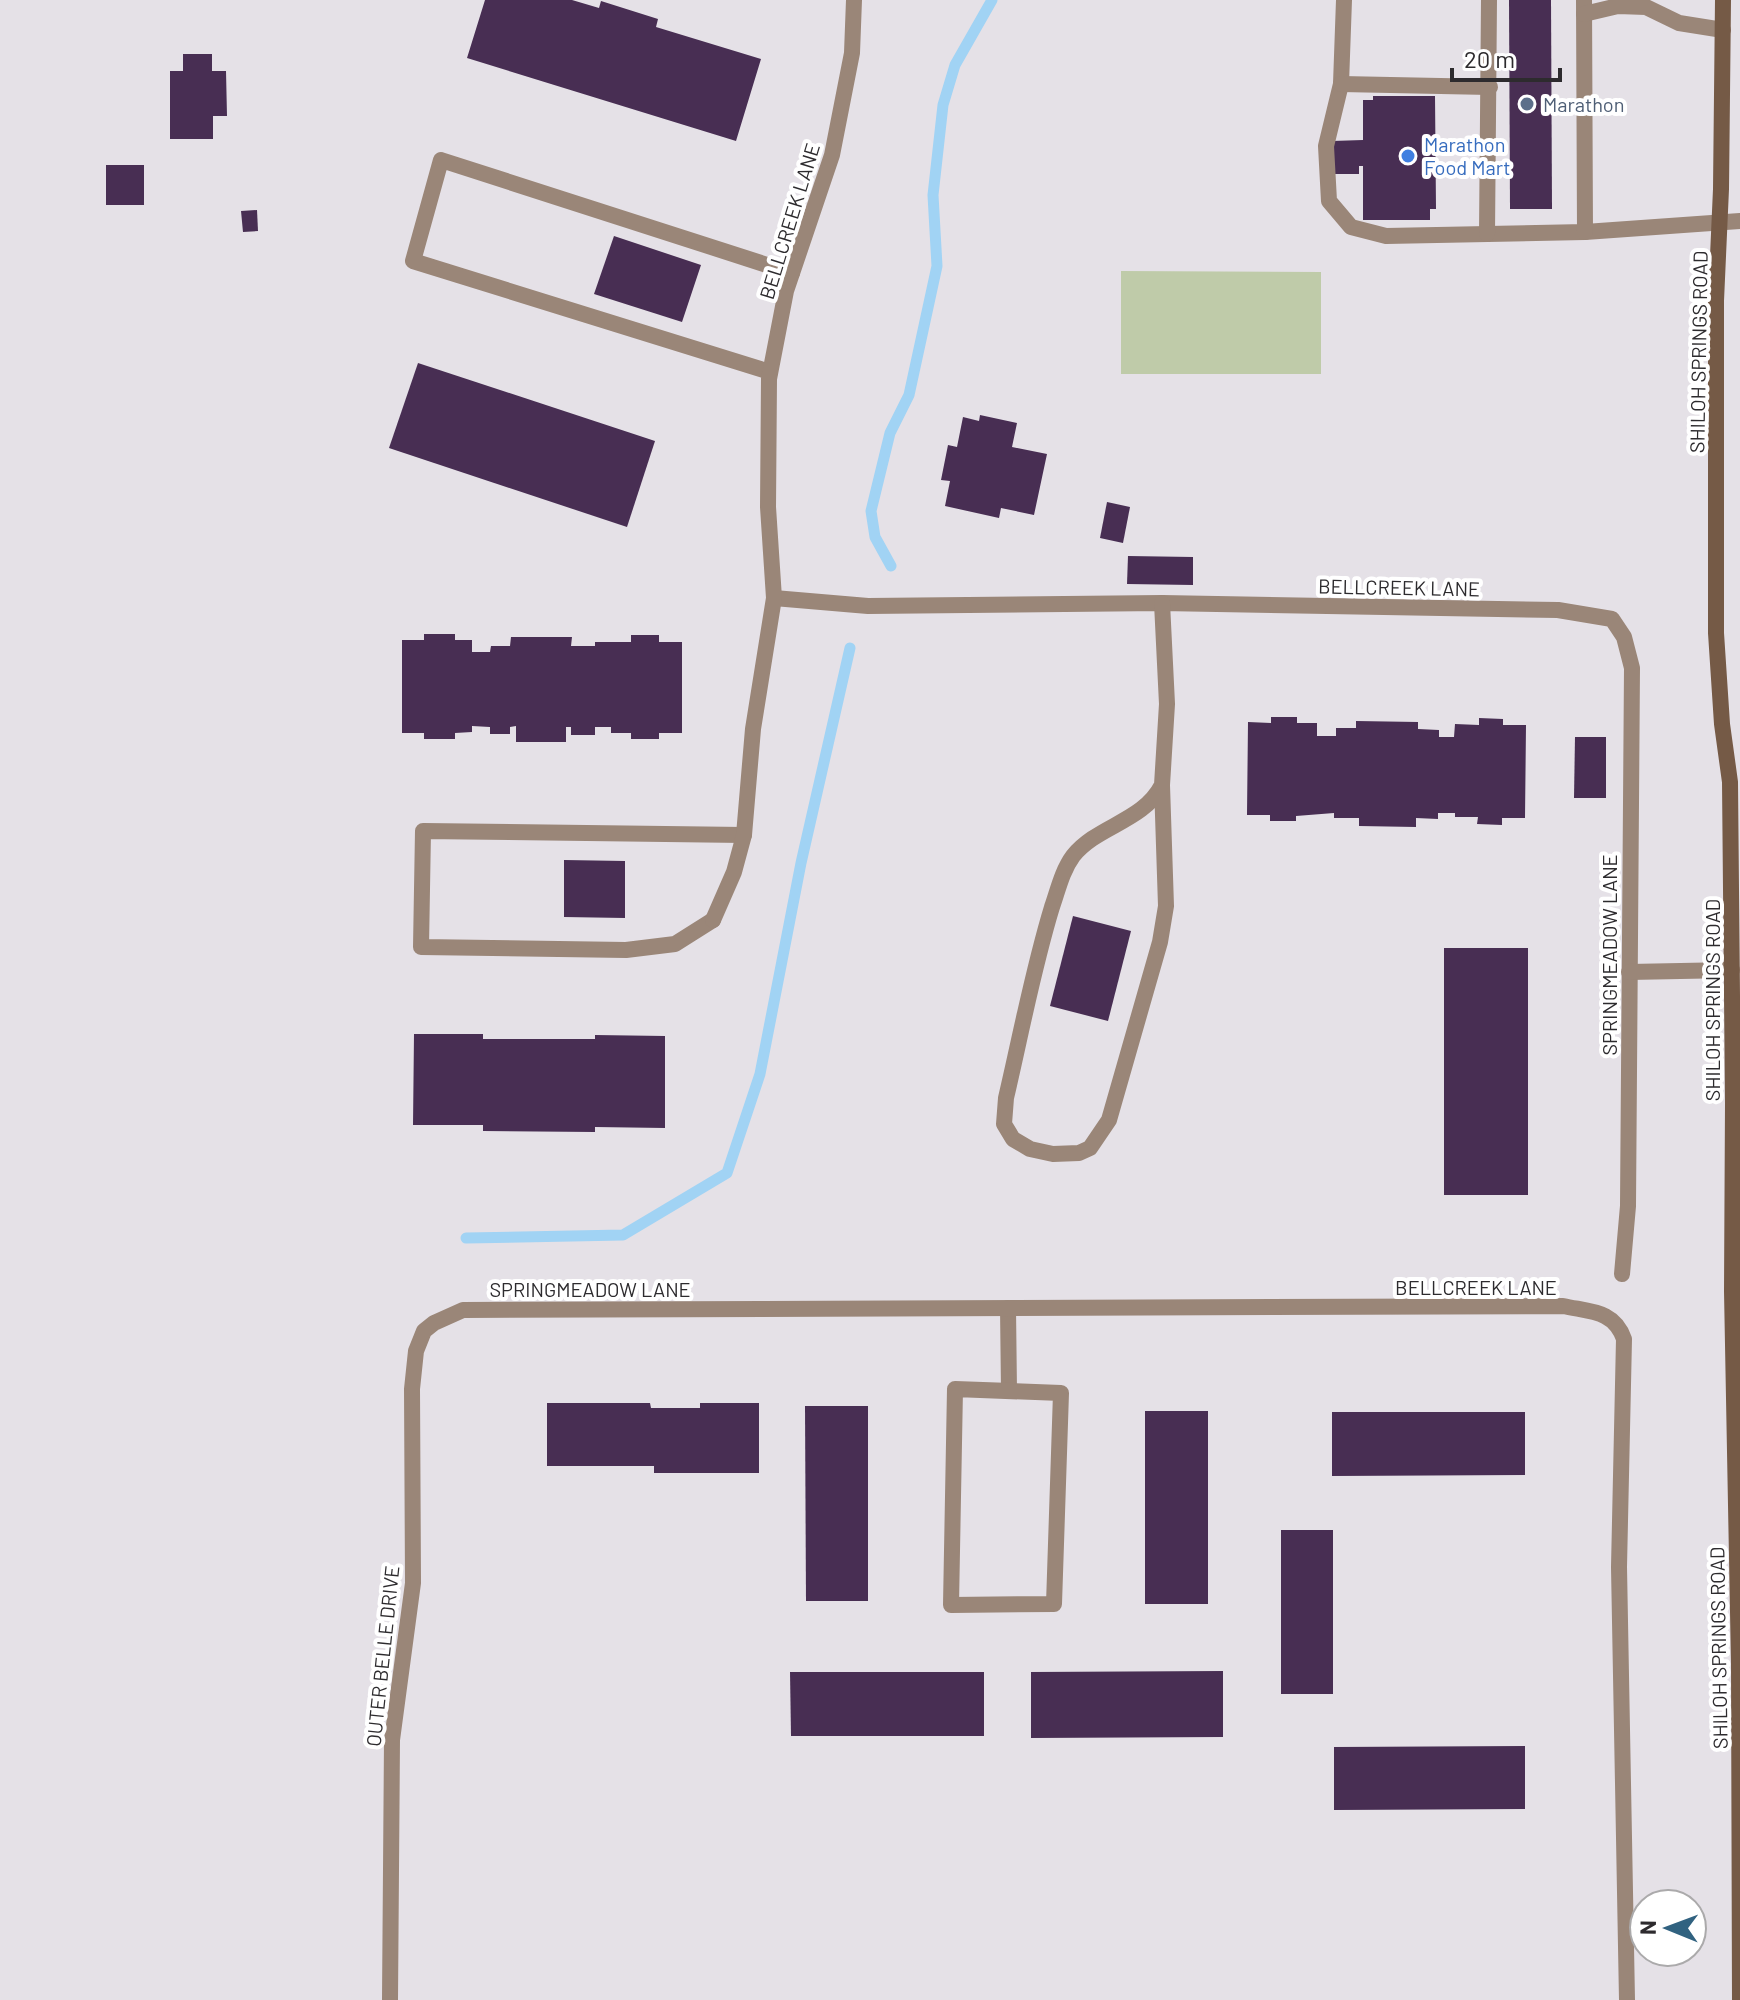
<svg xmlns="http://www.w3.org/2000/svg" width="1740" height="2000" font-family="Barlow,sans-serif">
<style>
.green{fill:#bfcba9}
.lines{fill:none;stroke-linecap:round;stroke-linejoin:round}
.stream{stroke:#a1d3f4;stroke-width:11}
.building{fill:#482e53}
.lane{stroke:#9a8678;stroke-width:16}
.street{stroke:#9a8678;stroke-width:16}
.secondary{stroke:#755a46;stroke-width:16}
.service-dot{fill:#5c6f8a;stroke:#fff;stroke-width:3}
.shop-dot{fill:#3f7fe0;stroke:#fff;stroke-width:3}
.labels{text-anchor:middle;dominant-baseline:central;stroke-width:8;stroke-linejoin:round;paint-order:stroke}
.service-label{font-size:20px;fill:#4e5e75;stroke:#fff;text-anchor:start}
.shop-label{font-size:20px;fill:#366cbe;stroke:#fff;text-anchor:start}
.street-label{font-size:20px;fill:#2d2b2e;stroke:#fff}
</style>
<rect width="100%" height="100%" fill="#e5e1e7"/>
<path class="green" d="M1121,271L1321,272V374H1121Z"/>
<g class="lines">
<g class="stream">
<path d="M891,566L875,537L871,511L890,433L909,395L937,266L933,195L943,105L955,65L992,0"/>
<path d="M466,1238L623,1235L727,1173L760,1074L801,863L850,648"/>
</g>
</g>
<g class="building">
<path d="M485,0H572L599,8L601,1L658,19L656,27L761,59L736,141L467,58Z"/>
<path d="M1509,0H1551L1552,209H1510Z"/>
<path d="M183,54H212V71H226L227,116H213V139H170V71H183Z"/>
<path d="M1373,96H1435L1436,209H1430V220H1363V166H1359V174H1332V141L1363,140V100H1373Z"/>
<rect x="106" y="165" width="38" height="40"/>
<path d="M257,210L258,231L243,232L241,211Z"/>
<path d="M614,236L701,265L682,322L594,294Z"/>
<path d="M418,363L655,441L627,527L389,448Z"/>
<path d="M980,415L1017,423L1012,447L1047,454L1034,515L1001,508L999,518L945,506L950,481L941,480L948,445L957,447L963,417L979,421Z"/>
<path d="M1107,502L1130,507L1123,543L1100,538Z"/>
<path d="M1128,556L1193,557V585L1127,584Z"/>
<path d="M424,634H455V640H472V652H490L491,646H510L511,637H572L571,646H595V642H631V635H659V642H682V733H659V739H631V733H611V727H595V735H571V727H566V742H516V726L510,727V734H490V727L472,726V732L455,733V739H424V733H402V640H424Z"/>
<path d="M1271,717H1297V723H1317V736H1336V728H1356V721L1418,722V729L1439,730V737H1454L1455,724L1479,725V718L1503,719V725H1526L1525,818H1502V825L1477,824L1478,817H1455V813H1438V819L1416,818V827L1359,826V818H1334V813L1296,816V821H1270V815H1247L1248,722L1271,723Z"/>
<path d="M1575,737H1606V798H1574Z"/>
<path d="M564,860L625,861V918L564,917Z"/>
<path d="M1073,916L1131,931L1108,1021L1050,1006Z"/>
<rect x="1444" y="948" width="84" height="247"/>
<path d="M414,1034H483V1039H595V1035L665,1036V1128L595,1127V1132L483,1131V1125H413Z"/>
<path d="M547,1403H650L651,1408H700V1403H759V1473H654V1466H547Z"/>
<path d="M805,1406H868V1601H806Z"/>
<rect x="1145" y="1411" width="63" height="193"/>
<path d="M1332,1412H1525V1475L1332,1476Z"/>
<rect x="1281" y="1530" width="52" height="164"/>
<path d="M1223,1671V1737L1031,1738V1672Z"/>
<path d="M790,1672H984V1736H791Z"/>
<path d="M1525,1746V1809L1334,1810V1747Z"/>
</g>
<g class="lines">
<g class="lane">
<path d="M1344,0L1341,84L1326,146L1329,201L1351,227L1386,236L1585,232L1740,221"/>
<path d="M1584,0L1585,232"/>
<path d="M1584,14L1618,6L1646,7L1679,23L1723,30"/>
<path d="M1341,84L1490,87"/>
<path d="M1487,234L1489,0"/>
<path d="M770,372L413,261L441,160L792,273"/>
<path d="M713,920L675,944L626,950L421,947L423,831L744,835"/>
<path d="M1008,1308L1009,1391"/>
<path d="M955,1389L1061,1393L1054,1604L951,1605Z"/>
</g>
<g class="street">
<path d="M774,598L868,606L1162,603L1558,610L1612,619L1624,637L1632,668L1628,1206L1622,1274"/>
<path d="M1162,785C1143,822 1098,825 1073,856C1062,871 1058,890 1052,907C1033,969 1021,1034 1006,1098L1004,1124L1013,1139L1030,1149L1053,1154L1079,1153L1090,1148L1109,1120L1160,942L1166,906L1162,785L1167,704L1162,603"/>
<path d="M713,920L734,872L744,835L753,729L774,598L768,507L769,379L786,291L832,155L852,53L854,0"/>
<path d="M1629,972L1732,970"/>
<path d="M390,2000L392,1740L413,1583L412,1389L416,1351L424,1331L434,1323L463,1310L1563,1306C1590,1312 1614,1310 1624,1339L1619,1567L1627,2000"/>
</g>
<path class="secondary" d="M1723,0L1721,189L1716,301V633L1722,724L1730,782L1733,1103L1732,1291L1739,1665L1740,2000"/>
</g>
<circle class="service-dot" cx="1527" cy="104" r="8"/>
<circle class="shop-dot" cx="1408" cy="156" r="8"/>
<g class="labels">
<g class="service-label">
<text x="1543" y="104">Marathon</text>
</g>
<g class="shop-label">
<text x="1424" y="144">Marathon<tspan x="1424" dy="23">Food Mart</tspan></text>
</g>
<g class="street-label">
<text transform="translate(789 221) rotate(-73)">BELLCREEK LANE</text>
<text transform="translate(1698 352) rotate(-89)">SHILOH SPRINGS ROAD</text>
<text transform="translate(1399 587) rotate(1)">BELLCREEK LANE</text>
<text transform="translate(1609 955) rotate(-90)">SPRINGMEADOW LANE</text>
<text transform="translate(1712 1000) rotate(-90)">SHILOH SPRINGS ROAD</text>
<text x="1476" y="1287">BELLCREEK LANE</text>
<text x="590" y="1289">SPRINGMEADOW LANE</text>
<text transform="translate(1718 1648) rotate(-91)">SHILOH SPRINGS ROAD</text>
<text transform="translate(382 1656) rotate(-84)">OUTER BELLE DRIVE</text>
</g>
</g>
<g transform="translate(1668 1928) rotate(271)"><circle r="38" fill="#ffffff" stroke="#abaaab" stroke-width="2"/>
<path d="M0-6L14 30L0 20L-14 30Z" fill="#316280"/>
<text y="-12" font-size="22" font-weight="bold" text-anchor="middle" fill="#2d2b2e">N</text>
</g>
<path d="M1452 68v12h108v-12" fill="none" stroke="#2d2b2e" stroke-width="4"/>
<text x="1464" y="68" font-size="24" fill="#2d2b2e" stroke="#ffffff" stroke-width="6" paint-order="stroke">20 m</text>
</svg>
